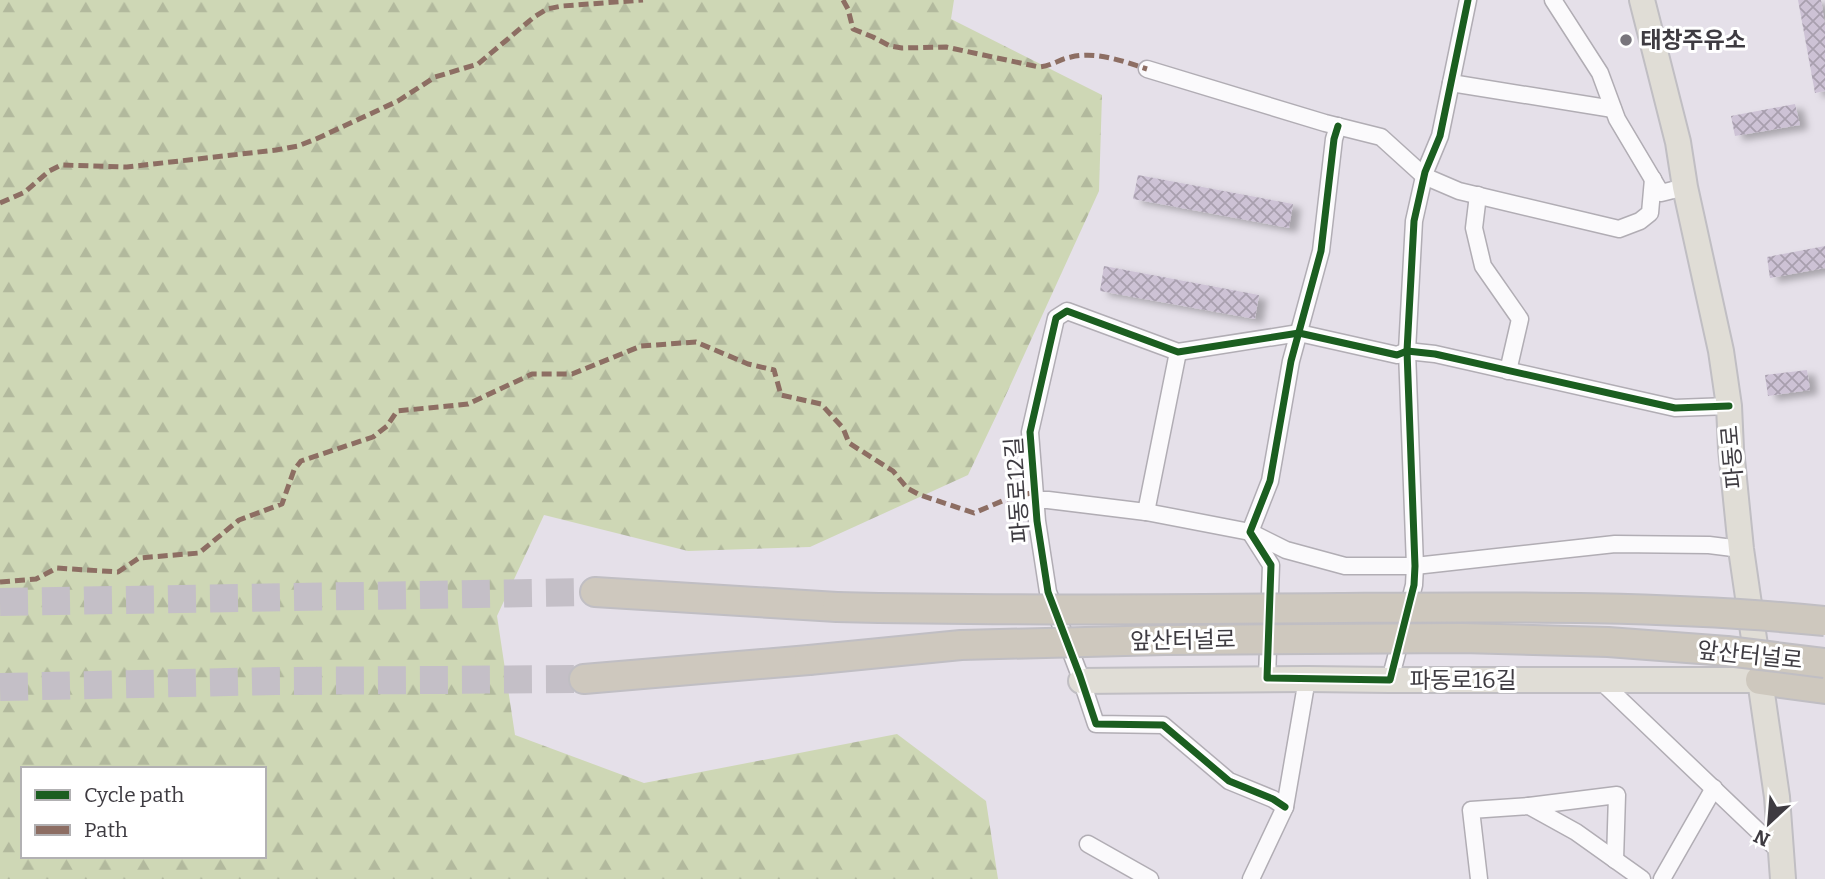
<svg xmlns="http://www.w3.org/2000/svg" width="1825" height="879" font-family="Bitter,'Noto Sans KR',serif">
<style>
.forest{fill:url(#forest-firs);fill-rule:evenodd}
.building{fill:url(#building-cross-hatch);filter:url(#shadow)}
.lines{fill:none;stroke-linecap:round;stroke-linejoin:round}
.highway-tunnel{stroke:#c4bfc7;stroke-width:28;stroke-dasharray:28 14;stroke-linecap:butt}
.street-casing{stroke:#b1adb4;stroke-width:19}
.primary-casing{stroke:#c0bec3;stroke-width:28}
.highway-casing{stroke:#c0bec3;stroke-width:32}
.street{stroke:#fbfafc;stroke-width:16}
.primary{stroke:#e0ddd6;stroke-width:24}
.highway{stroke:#cec8be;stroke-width:28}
.highway-bridge-casing{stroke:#c0bec3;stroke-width:32;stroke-linecap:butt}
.highway-bridge{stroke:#cec8be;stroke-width:28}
.quiet{stroke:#8d6e63;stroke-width:5;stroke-dasharray:10 5;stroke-linecap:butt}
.cycleway-casing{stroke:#fff;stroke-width:11}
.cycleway{stroke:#1b5e20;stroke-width:7}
.poi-dot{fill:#78757c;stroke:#fff;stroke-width:2.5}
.labels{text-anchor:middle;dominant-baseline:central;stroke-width:6;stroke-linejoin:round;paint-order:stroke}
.poi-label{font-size:23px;font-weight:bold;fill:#3e3b41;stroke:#fff;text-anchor:start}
.street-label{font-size:23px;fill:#3e3b41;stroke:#fff}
</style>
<defs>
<pattern id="forest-firs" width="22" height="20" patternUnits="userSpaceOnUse" patternTransform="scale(1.75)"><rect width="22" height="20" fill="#ced7b5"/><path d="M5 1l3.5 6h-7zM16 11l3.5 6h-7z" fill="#b2b99d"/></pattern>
<pattern id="building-cross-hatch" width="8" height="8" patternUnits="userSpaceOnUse" patternTransform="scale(1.75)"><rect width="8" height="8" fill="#cdc2d5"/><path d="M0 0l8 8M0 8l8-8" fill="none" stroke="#a89fae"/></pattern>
<filter id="shadow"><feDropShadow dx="8" dy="4.5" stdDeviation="3.5" flood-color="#0004"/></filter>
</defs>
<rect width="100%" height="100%" fill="#e5e0e9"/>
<path class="forest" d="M0,0H954L951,19L1102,95L1099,191L999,410L968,475L810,547L688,551L544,515L497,616L515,735L644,783L897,734L986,801L998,879H0ZM23,769H264V856H23Z"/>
<g class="building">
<path d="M1798,0H1821L1825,25V91L1815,93Z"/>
<path d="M1795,104L1800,125L1735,136L1731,116Z"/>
<path d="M1138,175L1293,204L1289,228L1133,199Z"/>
<path d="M1825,246V268L1770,278L1767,257Z"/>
<path d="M1104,266L1259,295L1255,319L1100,291Z"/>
<path d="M1807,370L1810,390L1768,396L1765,375Z"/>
</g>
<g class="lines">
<g class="highway-tunnel">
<path d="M0,602L595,592"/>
<path d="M0,687L276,681L584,679"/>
</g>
<g class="street-casing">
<g id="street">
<path d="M1553,0L1600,73L1617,119L1661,193L1685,187"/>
<path d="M1147,69L1325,123L1381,137L1424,176L1459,191L1619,229L1640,221L1650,213L1653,179"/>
<path d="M1451,83L1613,109"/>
<path d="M1478,195L1474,228L1483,266L1520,319L1508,371"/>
<path d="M1035,500H1048L1146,512L1250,532L1286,550L1345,566H1415L1615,544L1709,545L1741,549"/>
<path d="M1146,512L1178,352"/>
<path d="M1407,612L1414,585L1415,566L1407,351L1414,221L1425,172L1440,136L1468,0"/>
<path d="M1277,678H1267L1271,565L1250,532L1270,481L1291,361L1321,251L1334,139L1338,126"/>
<path d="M1384,680H1390L1402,634"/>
<path d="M1595,680L1605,685L1780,852"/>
<path d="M1529,806L1617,795L1615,860"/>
<path d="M1285,807L1273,799L1229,781L1163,725L1096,724L1080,676L1048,592L1037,521L1030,432L1056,318L1067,311L1178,352L1299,333L1397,355L1407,351L1435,354L1675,408L1729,406"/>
<path d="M1088,844L1150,879"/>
<path d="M1251,879L1285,807L1307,679"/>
<path d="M1479,879L1471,810L1529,806L1576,832L1642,879"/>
<path d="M1662,879L1714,788"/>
</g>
</g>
<g class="primary-casing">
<g id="primary">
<path d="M1642,0L1678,142L1685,187L1721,351L1729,406L1731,449L1741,549L1777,797L1783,879"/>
<path d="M1081,681L1307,679L1390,680H1760"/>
</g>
</g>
<g class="highway-casing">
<g id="highway">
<path d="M595,592L837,607"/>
<path d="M584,679L809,660"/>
<path d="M1760,680L1825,689"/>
</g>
</g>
<use href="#street" class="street"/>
<use href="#primary" class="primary"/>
<use href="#highway" class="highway"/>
<g class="highway-bridge-casing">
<g id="highway-bridge">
<path d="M837,607C1004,611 1172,609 1339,608C1501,607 1664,605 1825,621"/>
<path d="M809,660L961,645L1165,640L1462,638L1608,642L1727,651L1825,663"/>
</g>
</g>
<use href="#highway-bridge" class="highway-bridge"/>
<g class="quiet">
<path d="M843,0L848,9L853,29L873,37L890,46L902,48L946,47L1039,67C1051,66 1060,59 1071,57C1097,51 1122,61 1147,69"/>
<path d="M0,203L25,192L49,171L61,165L127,167L276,150L298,146L316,139L398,101L435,77L478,64L534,17L547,9L562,6L643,0"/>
<path d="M0,582L36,579L57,568L118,572L139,558L199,553L239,520L282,504L294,470L301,461L373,437L387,426L397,411L468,404L532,374H572L641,346L696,342L748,364L774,370L781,395L821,404L843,428L849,443L893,471L907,488L920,495L974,513L1021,493L1027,494L1034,492"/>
</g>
<g class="cycleway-casing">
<g id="cycleway">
<path d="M1338,126L1334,139L1321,251L1291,361L1270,481L1250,532L1271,565L1267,678L1390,680L1414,585L1415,566L1407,351L1414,221L1425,172L1440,136L1468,0"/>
<path d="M1285,807L1273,799L1229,781L1163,725L1096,724L1080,676L1048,592L1037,521L1030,432L1056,318L1067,311L1178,352L1299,333L1397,355L1407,351L1435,354L1675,408L1729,406"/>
</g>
</g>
<use href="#cycleway" class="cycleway"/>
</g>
<circle class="poi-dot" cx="1626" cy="40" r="7"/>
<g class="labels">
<g class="poi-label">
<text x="1640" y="40">태창주유소</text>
</g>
<g class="street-label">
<text transform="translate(1732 457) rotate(-95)">파동로</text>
<text transform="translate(1017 490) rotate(-94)">파동로12길</text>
<text transform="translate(1183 640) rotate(-1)">앞산터널로</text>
<text transform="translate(1750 655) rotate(6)">앞산터널로</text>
<text x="1463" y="680">파동로16길</text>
</g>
</g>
<rect x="21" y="767" width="245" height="91" fill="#ffffff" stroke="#b2b1b3" stroke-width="2"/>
<rect x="35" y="790" width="35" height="10" fill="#1b5e20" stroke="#b2b1b3" stroke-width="2"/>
<text x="84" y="802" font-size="21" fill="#3e3b41">Cycle path</text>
<rect x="35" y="825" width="35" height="10" fill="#8d6e63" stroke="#b2b1b3" stroke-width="2"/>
<text x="84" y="837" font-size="21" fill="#3e3b41">Path</text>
<g transform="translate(1769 823) rotate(206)" stroke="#ffffff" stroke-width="5" paint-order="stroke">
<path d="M0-5L12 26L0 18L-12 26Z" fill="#3e3b41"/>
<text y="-10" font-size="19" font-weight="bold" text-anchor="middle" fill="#3e3b41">N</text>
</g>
</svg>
